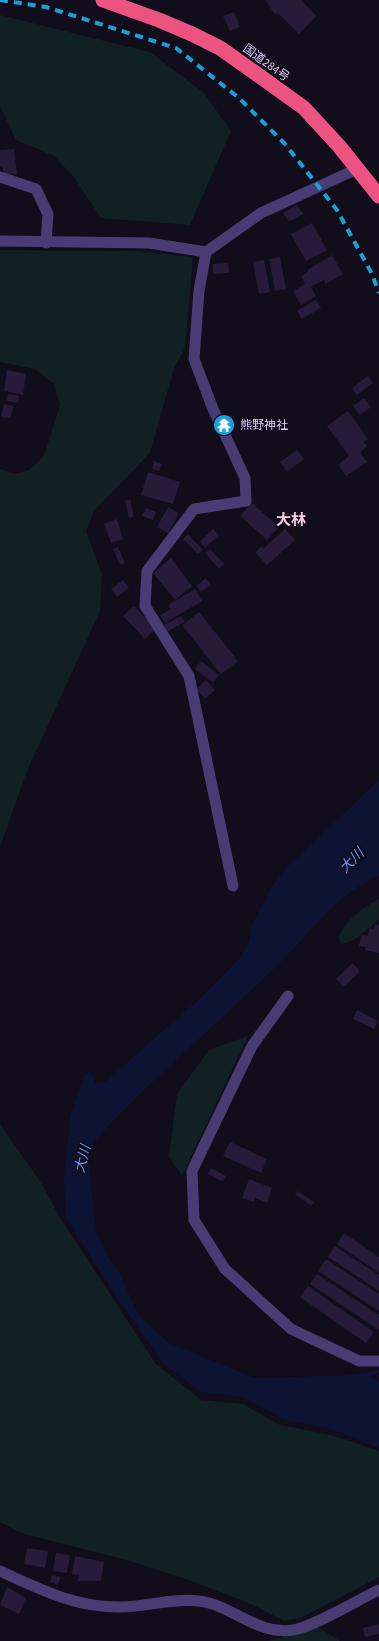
<svg xmlns="http://www.w3.org/2000/svg" width="379" height="1641" font-family="'Source Sans 3','Noto Sans JP',sans-serif">
<style>
.green{fill:#102023}
.water{fill:#0d1333}
.building{fill:#271b39}
.lines{fill:none;stroke-linecap:round;stroke-linejoin:round}
.street{stroke:#493c74;stroke-width:11}
.highway{stroke:#ec5380;stroke-width:15}
.rail{stroke:#18a1d9;stroke-width:4;stroke-dasharray:8 6;stroke-linecap:butt}
.labels{text-anchor:middle;dominant-baseline:central;stroke-width:4;stroke-linejoin:round;paint-order:stroke}
.street-label{font-size:12px;fill:#d9cbf9;stroke:#110d1a}
.poi-label{font-size:12px;fill:#d9cbf9;stroke:#110d1a;text-anchor:start}
.water-label{font-size:14px;font-style:italic;fill:#6494ee;stroke:#110d1a}
.quarter-label{font-size:15px;font-weight:bold;fill:#facde1;stroke:#110d1a}
</style>
<rect width="100%" height="100%" fill="#110d1a"/>
<g class="green">
<path d="M0,15L150,52L204,93L231,131L190,225L101,218L73,176L54,156L16,140L0,106Z"/>
<path d="M0,250L140,251L193,257L185,348L174,368L150,453L94,511L86,531L102,574L100,611L27,771L0,847V469L15,474L29,470L44,456L60,405L54,384L35,369L0,362Z"/>
<path d="M379,899V920L354,940L342,944L338,937C348,919 361,908 379,899Z"/>
<path d="M248,1036L182,1176L169,1157L177,1094L209,1050Z"/>
<path d="M0,1124L42,1184L60,1218L156,1364L201,1400L243,1404L280,1425L331,1435L379,1451V1577L301,1618L284,1621L251,1604L189,1580L130,1561L21,1533L0,1522Z"/>
<path d="M318,1627L340,1641H268Z"/>
</g>
<path class="water" d="M379,780V876C333,896 312,932 278,965C224,1017 169,1065 117,1117L94,1142L88,1154L96,1232L107,1255L120,1274L139,1316L169,1343L255,1378L352,1375L379,1370V1373L370,1375L379,1382V1448L331,1429L283,1419L243,1397L201,1392L163,1363L115,1295L65,1216L64,1176L70,1116L84,1076L90,1071L95,1083L105,1082L182,1014L194,999L189,1010L239,959L249,941L252,925L271,888L287,867Z"/>
<g class="building">
<path d="M265,0H301L316,16L299,34L278,13L275,14Z"/>
<path d="M234,12L240,27L230,31L223,16Z"/>
<path d="M14,149L17,174L3,175V166L0,167V150Z"/>
<path d="M297,205L303,214L289,222L283,213Z"/>
<path d="M312,223L327,250L306,261L291,234Z"/>
<path d="M332,255L343,274L326,284L324,280L311,287L316,296L301,305L293,291L305,284L301,276L308,272L307,270Z"/>
<path d="M280,257L286,289L275,291L269,259Z"/>
<path d="M264,260L270,292L259,294L253,262Z"/>
<path d="M228,263L229,273L213,274V264Z"/>
<path d="M316,300L321,308L302,319L297,311Z"/>
<path d="M7,370L26,374L23,395L4,391Z"/>
<path d="M368,376L373,383L357,395L352,388Z"/>
<path d="M8,394L19,396L18,403L7,401Z"/>
<path d="M364,398L371,407L360,415L353,406Z"/>
<path d="M4,404L13,406L11,418L1,417Z"/>
<path d="M348,411L368,439L364,442L367,446L360,452L367,462L346,476L338,465L349,456L327,426Z"/>
<path d="M297,450L304,459L287,472L280,462Z"/>
<path d="M154,461L162,464L159,471L152,469Z"/>
<path d="M148,472L180,482L173,504L141,495Z"/>
<path d="M130,499L134,517L129,518L125,501Z"/>
<path d="M252,503L279,527L267,540L240,516Z"/>
<path d="M168,507L179,513L168,533L157,527Z"/>
<path d="M146,508L156,512L153,520L142,516Z"/>
<path d="M117,519L123,539L111,543L104,524Z"/>
<path d="M213,529L219,535L205,548L200,542Z"/>
<path d="M285,529L295,540L267,565L255,552L262,546L264,548Z"/>
<path d="M188,534L203,550L198,554L183,539Z"/>
<path d="M118,547L125,563L120,565L113,549Z"/>
<path d="M210,549L224,564L219,569L205,553Z"/>
<path d="M171,558L192,586L175,600L153,573Z"/>
<path d="M206,578L211,585L201,592L196,586Z"/>
<path d="M123,580L129,588L117,597L111,589Z"/>
<path d="M195,589L202,601L165,623L160,615L171,609L168,605Z"/>
<path d="M134,606L156,629L145,639L123,616Z"/>
<path d="M199,612L238,661L221,674L182,625Z"/>
<path d="M181,616L185,622L168,631L164,625Z"/>
<path d="M201,661L219,675L213,683L195,669Z"/>
<path d="M206,680L215,690L205,699L196,689Z"/>
<path d="M375,924L379,925V953L365,950V947L359,946L361,935L368,936L369,928L374,929Z"/>
<path d="M353,963L360,972L343,987L336,979Z"/>
<path d="M357,1010L378,1021L374,1029L353,1019Z"/>
<path d="M230,1142L267,1159L261,1173L223,1156Z"/>
<path d="M211,1168L226,1176L223,1182L208,1174Z"/>
<path d="M249,1179L272,1188L267,1203L255,1198L254,1202L242,1198Z"/>
<path d="M297,1191L314,1202L311,1206L295,1194Z"/>
<path d="M344,1233L379,1257V1273L337,1244Z"/>
<path d="M335,1246L379,1275V1291L328,1257Z"/>
<path d="M326,1259L379,1294V1311L318,1271Z"/>
<path d="M317,1274L379,1315V1330L310,1284Z"/>
<path d="M308,1286L374,1332L366,1343L300,1297Z"/>
<path d="M27,1548L48,1551L45,1568L24,1564Z"/>
<path d="M56,1553L70,1555L67,1573L53,1571Z"/>
<path d="M75,1556L104,1562L101,1581H78L79,1575L72,1574Z"/>
<path d="M52,1575L60,1577L58,1585L50,1582Z"/>
<path d="M7,1587L26,1598L19,1614L0,1605Z"/>
<path d="M379,1624V1634L365,1637L363,1628Z"/>
</g>
<g class="lines">
<g class="street">
<path d="M0,177L36,189L48,214L46,243"/>
<path d="M0,241L149,243L206,252"/>
<path d="M233,886L189,676L145,606L147,571L194,509L246,501L245,478L213,409L194,359L199,291L206,252L261,213L357,169"/>
<path d="M288,996L252,1046L192,1171L194,1220L225,1269L291,1329L359,1361H379"/>
<path d="M0,1571C42,1590 76,1608 123,1607C148,1606 175,1598 199,1601C232,1605 258,1636 293,1630C313,1627 358,1600 379,1590"/>
</g>
<path class="highway" d="M103,0L159,20L192,34L220,48L254,72L304,108L339,146L379,196"/>
<path class="rail" d="M0,0L46,7L176,48L239,98L285,144L337,210L372,274L379,293"/>
</g>
<defs>
<g id="temple-disc" transform="scale(1.125)"><circle r="9.5" fill="#18a1d9" stroke="#110d1a"/><path d="M0-6L5-2H3V0L6.5 2.5H4V6H1.5V3h-3V6H-4V2.5H-6.5L-3 0V-2H-5Z" fill="#fff"/></g>
</defs>
<g fill-rule="evenodd">
<use href="#temple-disc" x="224" y="425"/>
</g>
<g class="labels">
<g class="street-label">
<text transform="translate(266 63) rotate(36)">国道284号</text>
</g>
<g class="poi-label">
<text x="240" y="425">熊野神社</text>
</g>
<g class="water-label">
<text transform="translate(352 861) rotate(-45)">大川</text>
<text transform="translate(83 1159) rotate(-76)">大川</text>
</g>
<g class="quarter-label">
<text x="291" y="520">大林</text>
</g>
</g>
</svg>
